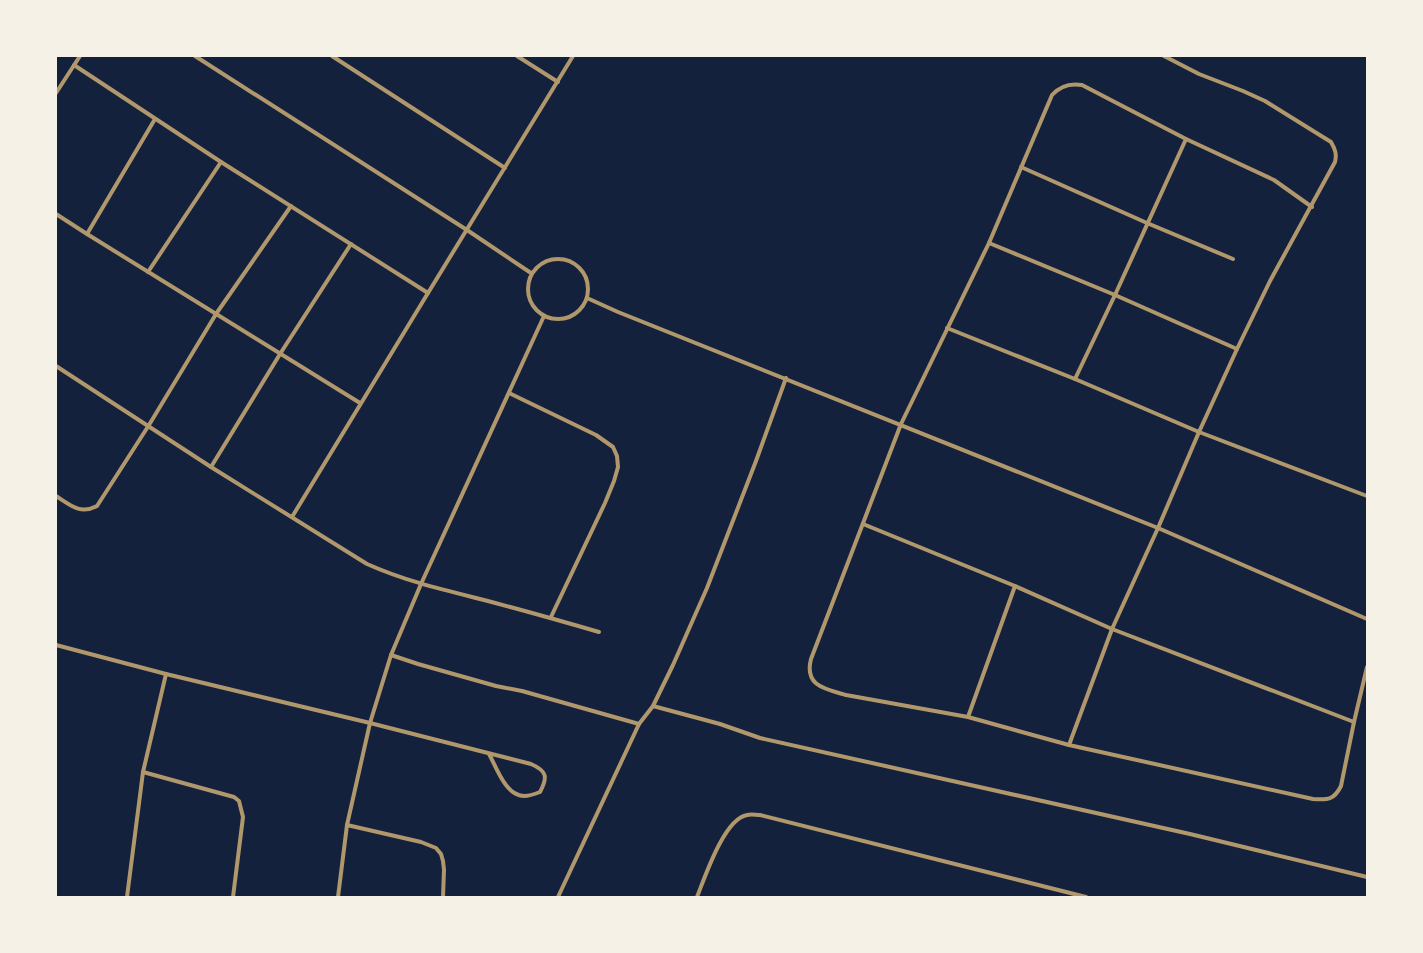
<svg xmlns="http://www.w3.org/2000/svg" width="1423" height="953" font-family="Rubik,sans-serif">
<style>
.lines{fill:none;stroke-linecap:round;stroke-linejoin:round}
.minor{stroke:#b1986c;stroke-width:4}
</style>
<rect width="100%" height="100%" fill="#14213d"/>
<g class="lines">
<g class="minor">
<path d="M195,56L467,230L531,273"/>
<path d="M332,56L505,168"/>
<path d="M517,56L558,82"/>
<path d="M1164,56L1199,74L1243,91L1265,101L1331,142C1335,149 1337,154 1335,162L1270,281L1237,349L1199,432L1158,528L1112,629L1069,745L1313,799C1328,800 1334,800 1341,786L1354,722L1367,667"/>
<path d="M74,65L221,162L428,293"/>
<path d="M56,93L80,56"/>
<path d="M1021,167L1147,223L1233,259"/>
<path d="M56,214L87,234L360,403"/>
<path d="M87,234L155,119"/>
<path d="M989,243L1115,295L1237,349"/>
<circle cx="558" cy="289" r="30"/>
<path d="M148,272L221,162"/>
<path d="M587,298L618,312L1158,528L1367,619"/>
<path d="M947,328L1075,379L1199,432L1367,496"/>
<path d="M56,366L211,467L367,564C405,581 444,590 484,600C522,610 561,621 599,632"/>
<path d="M1075,379L1115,295L1186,139"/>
<path d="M509,393L596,435L613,447L617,456L618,467L614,481L605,503L551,617"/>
<path d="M211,467L280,354L351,244"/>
<path d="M56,496C70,505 80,515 97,506L149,425L216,314L291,206"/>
<path d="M292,517L428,293L573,56"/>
<path d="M863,524L1015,586L1112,629L1354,722"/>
<path d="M56,645L166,674L370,723L531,764C547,771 548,777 540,792C535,794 530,796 524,796C505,795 497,768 489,754"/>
<path d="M391,655L418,664L496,686L522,691L639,724"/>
<path d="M653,706L720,724L760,738L1190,834L1367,877"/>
<path d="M968,717L1015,586"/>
<path d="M1069,745L968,717L846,695C825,689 804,686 811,659L901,424L989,243L1052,95C1060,86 1070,83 1082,85L1186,139L1274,180L1312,207"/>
<path d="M143,772L234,797L239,801L243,817L233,897"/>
<path d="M347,825L421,842L436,848L441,854L443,861L444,870L443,897"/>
<path d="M127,897L143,772L166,674"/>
<path d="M338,897L347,825L370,723L391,655L421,584L544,316"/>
<path d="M558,897L639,724L653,706L673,665L707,588L756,461L786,378"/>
<path d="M697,897C705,877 724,819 747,815C751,814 756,815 760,815L1086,897"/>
</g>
</g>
<rect width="1423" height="953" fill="none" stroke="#f6f1e7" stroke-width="114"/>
</svg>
